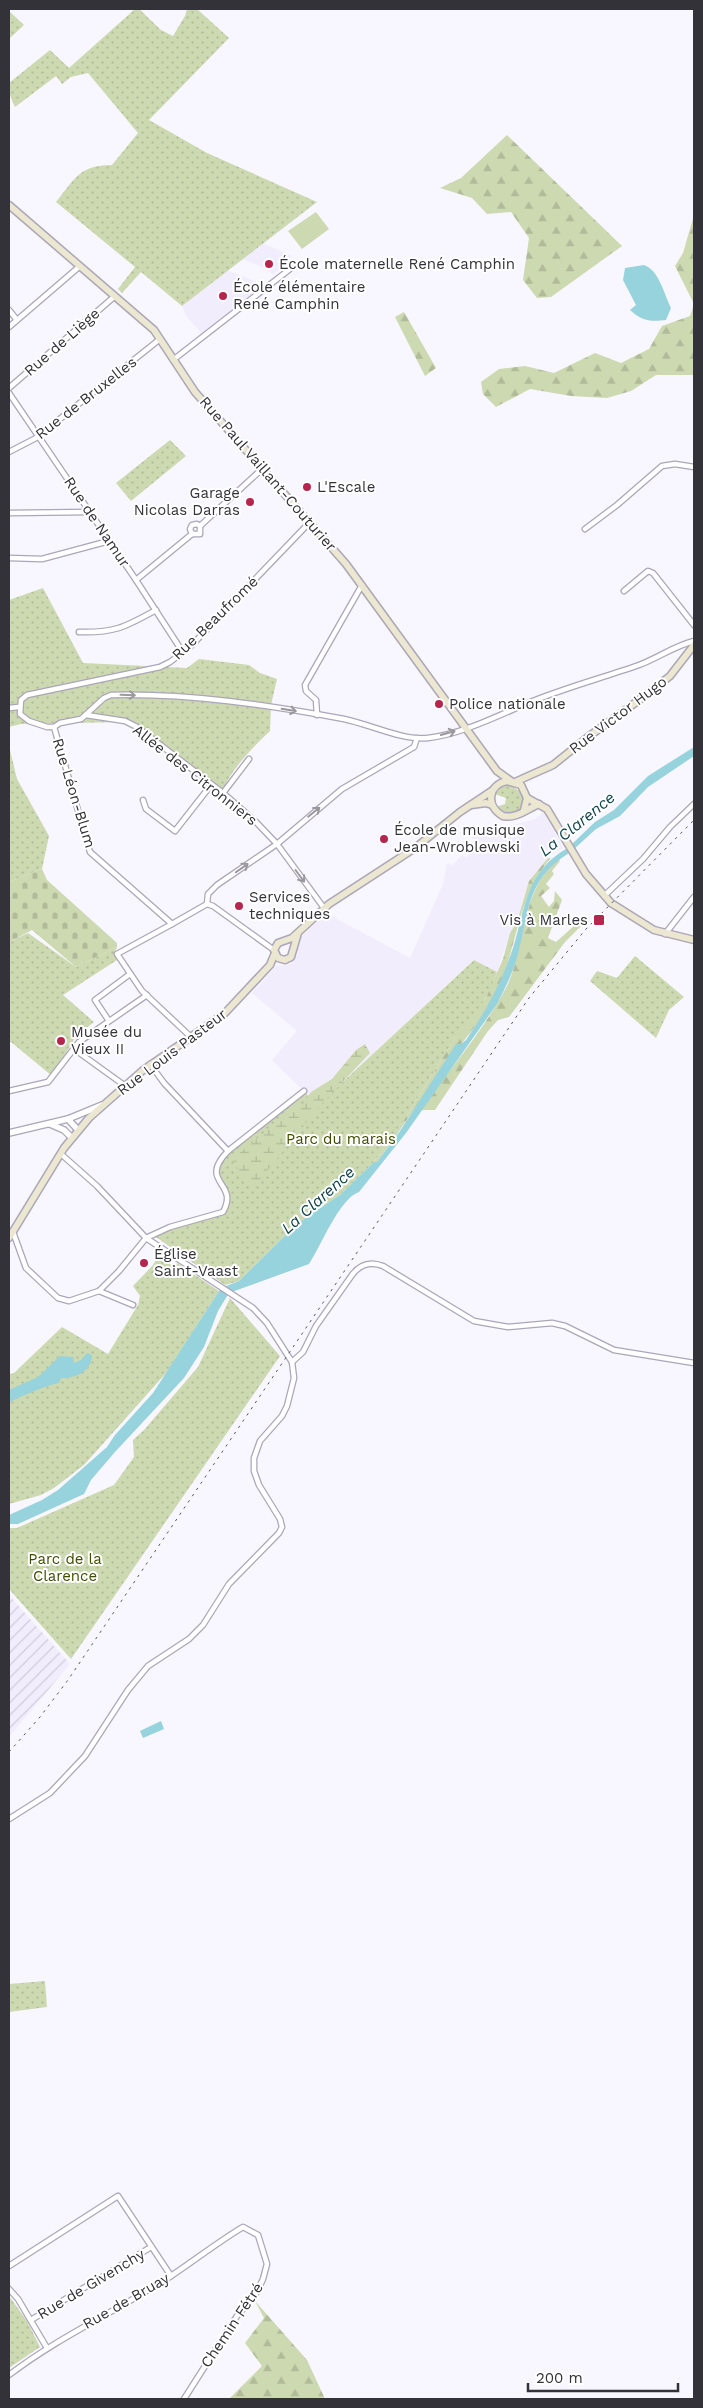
<svg xmlns="http://www.w3.org/2000/svg" width="703" height="2408" font-family="'Work Sans',sans-serif">
<style>
.built{fill:#f2edfd}
.industrial{fill:url(#industrial-furrows)}
.green{fill:url(#green-dots)}
.forest{fill:url(#forest-firs)}
.wetland{fill:url(#wetland-marsh)}
.cemetery{fill:url(#cemetery-stones)}
.pitch{fill:#cdd9b1}
.water{fill:#97d3dc}
.lines{fill:none;stroke-linecap:round;stroke-linejoin:round}
.minor-casing{stroke:#aca6b9;stroke-width:7}
.tertiary-casing{stroke:#aca6b9;stroke-width:8}
.secondary-casing{stroke:#aca6b9;stroke-width:9}
.minor{stroke:#fff;stroke-width:4.5}
.tertiary{stroke:#fff;stroke-width:5.5}
.secondary{stroke:#ebe7d0;stroke-width:6}
.rail{stroke:#58565d;stroke-width:1;stroke-dasharray:2.5 5;stroke-linecap:butt}
.oneway{stroke:#9a989c}
.poi-dot{fill:#b6254e;stroke:#fff;stroke-width:2}
.labels{text-anchor:middle;dominant-baseline:central;stroke-width:4;stroke-linejoin:round;paint-order:stroke}
.poi-label{font-size:15px;fill:#343239;stroke:#fff;text-anchor:start}
.street-label{font-size:15px;fill:#343239;stroke:#fff}
.park-label{font-size:15px;fill:#3f4c03;stroke:#fff}
.water-label{font-size:16px;font-style:italic;fill:#0c434a;stroke:#fff}
</style>
<defs>
<pattern id="industrial-furrows" width="10" height="10" patternUnits="userSpaceOnUse" patternTransform="scale(1.25)"><rect width="10" height="10" fill="#f2edfd"/><path d="M-1 1l2-2M0 10L10 0M9 11l2-2" fill="none" stroke="#d0ccda"/></pattern>
<pattern id="green-dots" width="8" height="8" patternUnits="userSpaceOnUse" patternTransform="scale(1.25)"><rect width="8" height="8" fill="#cdd9b1"/><path d="M2 2h.1M6 6h.1" fill="none" stroke="#b1bb99" stroke-width="1.8" stroke-linecap="round"/></pattern>
<pattern id="forest-firs" width="22" height="20" patternUnits="userSpaceOnUse" patternTransform="scale(1.25)"><rect width="22" height="20" fill="#cdd9b1"/><path d="M5 1l3.5 6h-7zM16 11l3.5 6h-7z" fill="#b1bb99"/></pattern>
<pattern id="wetland-marsh" width="20" height="14" patternUnits="userSpaceOnUse" patternTransform="scale(1.25)"><rect width="20" height="14" fill="#cdd9b1"/><path d="M1 5h8M5 5V1M11 12h8M15 12V8" fill="none" stroke="#b1bb99"/></pattern>
<pattern id="cemetery-stones" width="16" height="16" patternUnits="userSpaceOnUse" patternTransform="scale(1.25)"><rect width="16" height="16" fill="#cdd9b1"/><path d="M2 7V4a2 2 0 0 1 4 0v3zM10 15v-3a2 2 0 0 1 4 0v3z" fill="#b1bb99"/></pattern>
</defs>
<rect width="100%" height="100%" fill="#f8f6fe"/>
<g class="built">
<path d="M263,243L292,256L273,275L267,269L242,259Z"/>
<path d="M227,270L264,285L202,334L186,316L182,306Z"/>
<path d="M544,812L563,848L551,855L529,881L517,922L510,933L497,972L473,960L318,1105L272,1060L297,1031L252,993L276,966L290,964L298,954L297,948L301,937L326,913L410,958L443,884L447,863L453,865L462,855L467,858L475,844L477,846L479,842L470,837L478,828L487,832L535,819Z"/>
</g>
<path class="industrial" d="M9,1595L70,1664L9,1737Z"/>
<g class="green">
<path d="M135,9H139L161,30L173,36L185,16L187,9H197L229,38L149,120L207,153L317,202L182,306L141,272L122,293L118,289L135,267L56,202C75,179 79,165 112,165L138,133L88,73L71,77L62,84L56,76L15,107L9,93V83L50,50L69,68Z"/>
<path d="M9,11L24,25L9,39Z"/>
<path d="M170,440L186,456L131,501L116,483Z"/>
<path d="M43,588L83,663L187,668L199,659L249,665L260,673L277,679L271,705L270,731C252,748 229,771 221,795L131,725L122,722L21,724L9,727V600Z"/>
<path d="M9,746L17,779L49,836L42,869L9,882Z"/>
<path d="M510,785L521,792L524,800L520,809L508,814L496,807L505,804L506,798L495,794L501,787Z"/>
<path d="M28,933L76,967L117,947L114,954L117,960L63,995L94,1022L76,1036L52,1076L11,1042L9,1043V942Z"/>
<path d="M635,956L684,997L669,1010L656,1038L590,981L597,971L617,978Z"/>
<path d="M474,960L497,972L491,989L478,1011L453,1041L402,1123L374,1162L341,1194L297,1224L239,1281L225,1285L153,1235L170,1227L223,1212L227,1201L216,1173L219,1161L304,1091L318,1105Z"/>
<path d="M158,1256L174,1267L177,1263L219,1291L167,1372L84,1465L54,1488L41,1495L9,1504V1374L14,1373L62,1327L108,1354L138,1305L140,1296L133,1286L153,1265Z"/>
<path d="M230,1298L280,1356L71,1659L9,1589V1528H17L114,1485L134,1457L133,1440L144,1430L198,1367Z"/>
<path d="M45,1981L47,2007L9,2012V1984Z"/>
<path d="M9,2296L27,2321L40,2347L9,2368Z"/>
</g>
<g class="forest">
<path d="M507,135L622,246L551,297L537,298L523,280L529,238L511,212L487,214L472,198L440,188L461,178Z"/>
<path d="M694,215V375H656L631,391L607,398L571,396L530,389L496,407L483,394L481,382L499,369L525,366L554,373L595,353L621,363L649,349L662,326L690,316L694,304L675,266L683,253Z"/>
<path d="M404,312L436,368L425,376L395,317Z"/>
<path d="M548,858H551C515,897 518,955 492,1001C477,1028 455,1049 438,1075C417,1104 398,1134 377,1162H374L402,1123L453,1041L486,998L503,959L510,933L517,922L529,881Z"/>
<path d="M558,859L560,861L552,871L554,874L546,884L550,888L541,896L549,907L554,901L555,891L562,900L548,938L556,942L585,916L588,919L565,942L509,1017L498,1020L488,1031L435,1110H421C449,1070 483,1031 506,988C527,946 519,892 558,859Z"/>
<path d="M255,2301L307,2360L325,2399H229L262,2366L245,2343L264,2318Z"/>
</g>
<path class="wetland" d="M365,1044L370,1053L319,1107L253,1188L233,1162L236,1156L296,1106L303,1104L311,1092L332,1079L356,1050Z"/>
<path class="cemetery" d="M42,869L47,880L117,943V947L76,967L32,930L9,942V882Z"/>
<path class="pitch" d="M316,212L329,229L302,249L288,231Z"/>
<g class="water">
<path d="M644,265C659,270 664,294 671,308L666,320C650,322 642,321 630,310L636,305L623,280L625,268Z"/>
<path d="M694,747V756L648,787L620,816L596,829L574,849L571,845L595,822L614,810L648,776Z"/>
<path d="M566,849L569,853C525,880 529,914 517,958C512,974 505,989 497,1004L406,1133L359,1192C339,1199 321,1246 309,1264L229,1293L218,1311L204,1347L184,1378L115,1452L91,1480L84,1494L18,1524H9V1515L42,1500L58,1490L107,1447L115,1435L153,1393L221,1288L239,1281L297,1224L341,1194L374,1162H377L400,1131L456,1044H461L466,1040C483,1015 497,991 508,962C526,919 520,876 566,849Z"/>
<path d="M87,1353L92,1355C92,1371 75,1379 61,1378L59,1383C53,1383 13,1399 9,1403V1390L38,1377L60,1356L73,1357L74,1363L81,1360Z"/>
<path d="M161,1721L164,1729L143,1738L140,1731Z"/>
</g>
<g class="lines">
<g class="minor-casing">
<g id="minor">
<path d="M9,310L17,320"/>
<path d="M9,327L80,266"/>
<path d="M173,360L290,269"/>
<path d="M9,388L115,296"/>
<path d="M9,393L136,580L182,651"/>
<path d="M9,452L36,438L160,339"/>
<path d="M9,513L90,512"/>
<path d="M310,522L191,646L170,662L160,667L27,695L21,700L20,714L29,721L47,727H54L60,723L81,719L104,698L111,695C188,693 268,705 344,719C369,724 403,741 428,738C462,734 497,716 528,703C564,688 602,678 639,665C658,658 674,646 694,641"/>
<path d="M200,526L262,469"/>
<path d="M585,529L617,505L662,466L675,464L694,467"/>
<path d="M192,534L190,529L192,525L197,524L200,526"/>
<path d="M192,534H200V526"/>
<path d="M9,558L42,559L109,541"/>
<path d="M136,580L192,534"/>
<path d="M624,591L648,571L653,573L694,625"/>
<path d="M79,632C115,633 125,627 156,610"/>
<path d="M9,708L19,707"/>
<path d="M86,715L125,721L137,727L223,793L256,822L277,844L324,908"/>
<path d="M317,715L316,700L306,691L305,685L362,585"/>
<path d="M54,727L90,852L172,924L207,904L213,906L274,950"/>
<path d="M223,793L249,759"/>
<path d="M143,800L146,809L175,831L211,785"/>
<path d="M604,896L643,859L670,827L694,804"/>
<path d="M207,904L208,894L217,885L277,844L342,789L414,747L417,738"/>
<path d="M172,924L117,954L142,991L192,1038"/>
<path d="M665,934L694,897"/>
<path d="M109,1021L95,1000L130,974"/>
<path d="M74,1049L124,1085"/>
<path d="M150,1064L164,1083L228,1151"/>
<path d="M9,1091L48,1082L79,1042L147,995"/>
<path d="M13,1232L26,1268L58,1298L69,1301L99,1291L119,1271L146,1238L170,1227L223,1212C240,1182 197,1183 228,1151L304,1091"/>
<path d="M99,1291L133,1305"/>
<path d="M292,1362L303,1352L316,1326L352,1275C360,1264 370,1261 383,1266L474,1321L508,1327L552,1323L565,1326L614,1350L694,1363"/>
<path d="M9,1819L50,1793L85,1756L128,1690L148,1666L189,1639L203,1625L229,1584L279,1533L282,1527L280,1519L259,1485L254,1471V1458L260,1441L282,1416L287,1406L294,1378L292,1362L267,1323L253,1308L146,1238L97,1186L61,1154"/>
<path d="M9,2266L118,2196L171,2276"/>
<path d="M9,2289L18,2299L47,2348"/>
<path d="M31,2320L151,2247"/>
<path d="M9,2375C60,2336 117,2311 171,2276C195,2260 218,2242 243,2227L258,2235L267,2264L263,2279L257,2292L237,2316L184,2399"/>
</g>
</g>
<g class="tertiary-casing">
<g id="tertiary">
<path d="M68,1119L78,1130"/>
<path d="M50,1124L64,1130L71,1137"/>
<path d="M9,1133L68,1119L102,1105"/>
</g>
</g>
<g class="secondary-casing">
<g id="secondary">
<path d="M9,205L154,330L195,392L346,564L497,771L511,781"/>
<path d="M515,782L553,765L588,737L646,695L670,676L694,645"/>
<path d="M527,798L547,809L586,874L611,903L654,930L694,940"/>
<path d="M471,805L486,803L492,805"/>
<path d="M524,810L527,798L521,785L507,781C487,785 486,807 503,816C516,819 527,809 539,804"/>
<path d="M298,933L291,957L285,960L278,958L274,950L278,943L292,938L329,904L415,848L460,812L493,790"/>
<path d="M9,1238L64,1148L89,1118L142,1071L225,1013L270,965L275,953"/>
</g>
</g>
<use href="#minor" class="minor"/>
<use href="#tertiary" class="tertiary"/>
<use href="#secondary" class="secondary"/>
<path class="rail" d="M9,1752L40,1717L68,1680L529,998L586,929L694,820"/>
</g>
<defs><path id="oneway-shaft" d="M-6 0H5M1.5-3L5.5 0L1.5 3" fill="none" stroke-width="1.6" stroke-linecap="round" stroke-linejoin="round" transform="scale(1.25)"/></defs>
<g class="oneway">
<use href="#oneway-shaft" transform="translate(128 695) rotate(2)"/>
<use href="#oneway-shaft" transform="translate(289 710) rotate(10)"/>
<use href="#oneway-shaft" transform="translate(448 733) rotate(-16)"/>
<use href="#oneway-shaft" transform="translate(314 812) rotate(-39)"/>
<use href="#oneway-shaft" transform="translate(242 868) rotate(-35)"/>
<use href="#oneway-shaft" transform="translate(300 876) rotate(53)"/>
</g>
<g class="poi-dot">
<circle cx="269" cy="264" r="5"/>
<circle cx="223" cy="296" r="5"/>
<circle cx="307" cy="487" r="5"/>
<circle cx="250" cy="502" r="5"/>
<circle cx="439" cy="704" r="5"/>
<circle cx="384" cy="839" r="5"/>
<circle cx="239" cy="906" r="5"/>
<rect x="593" y="914" width="12" height="12" rx="2.5"/>
<circle cx="61" cy="1041" r="5"/>
<circle cx="144" cy="1263" r="5"/>
</g>
<g class="labels">
<g class="poi-label">
<text x="279" y="264">École maternelle René Camphin</text>
<text x="233" y="287">École élémentaire<tspan x="233" dy="17">René Camphin</tspan></text>
<text x="317" y="487">L'Escale</text>
<text x="240" y="493" text-anchor="end">Garage<tspan x="240" dy="17">Nicolas Darras</tspan></text>
<text x="449" y="704">Police nationale</text>
<text x="394" y="830">École de musique<tspan x="394" dy="17">Jean-Wroblewski</tspan></text>
<text x="249" y="897">Services<tspan x="249" dy="17">techniques</tspan></text>
<text x="588" y="920" text-anchor="end">Vis à Marles</text>
<text x="71" y="1032">Musée du<tspan x="71" dy="17">Vieux II</tspan></text>
<text x="154" y="1254">Église<tspan x="154" dy="17">Saint-Vaast</tspan></text>
</g>
<g class="street-label">
<text transform="translate(62 342) rotate(-41)">Rue de Liège</text>
<text transform="translate(86 398) rotate(-38)">Rue de Bruxelles</text>
<text transform="translate(268 474) rotate(49)">Rue Paul Vaillant-Couturier</text>
<text transform="translate(97 522) rotate(56)">Rue de Namur</text>
<text transform="translate(215 618) rotate(-44)">Rue Beaufromé</text>
<text transform="translate(618 715) rotate(-37)">Rue Victor Hugo</text>
<text transform="translate(195 775) rotate(38)">Allée des Citronniers</text>
<text transform="translate(74 793) rotate(73)">Rue Léon-Blum</text>
<text transform="translate(172 1052) rotate(-37)">Rue Louis Pasteur</text>
<text transform="translate(91 2284) rotate(-31)">Rue de Givenchy</text>
<text transform="translate(126 2301) rotate(-30)">Rue de Bruay</text>
<text transform="translate(232 2325) rotate(-56)">Chemin Fétré</text>
</g>
<g class="park-label">
<text x="341" y="1139">Parc du marais</text>
<text x="65" y="1559">Parc de la<tspan x="65" dy="17">Clarence</tspan></text>
</g>
<g class="water-label">
<text transform="translate(577 824) rotate(-39)">La Clarence</text>
<text transform="translate(318 1200) rotate(-42)">La Clarence</text>
</g>
</g>
<rect width="703" height="2408" fill="none" stroke="#343239" stroke-width="20"/>
<path d="M528 2383v8h150v-8" fill="none" stroke="#343239" stroke-width="2.5"/>
<text x="536" y="2383" font-size="15" fill="#343239" stroke="#ffffff" stroke-width="4" paint-order="stroke">200 m</text>
</svg>
